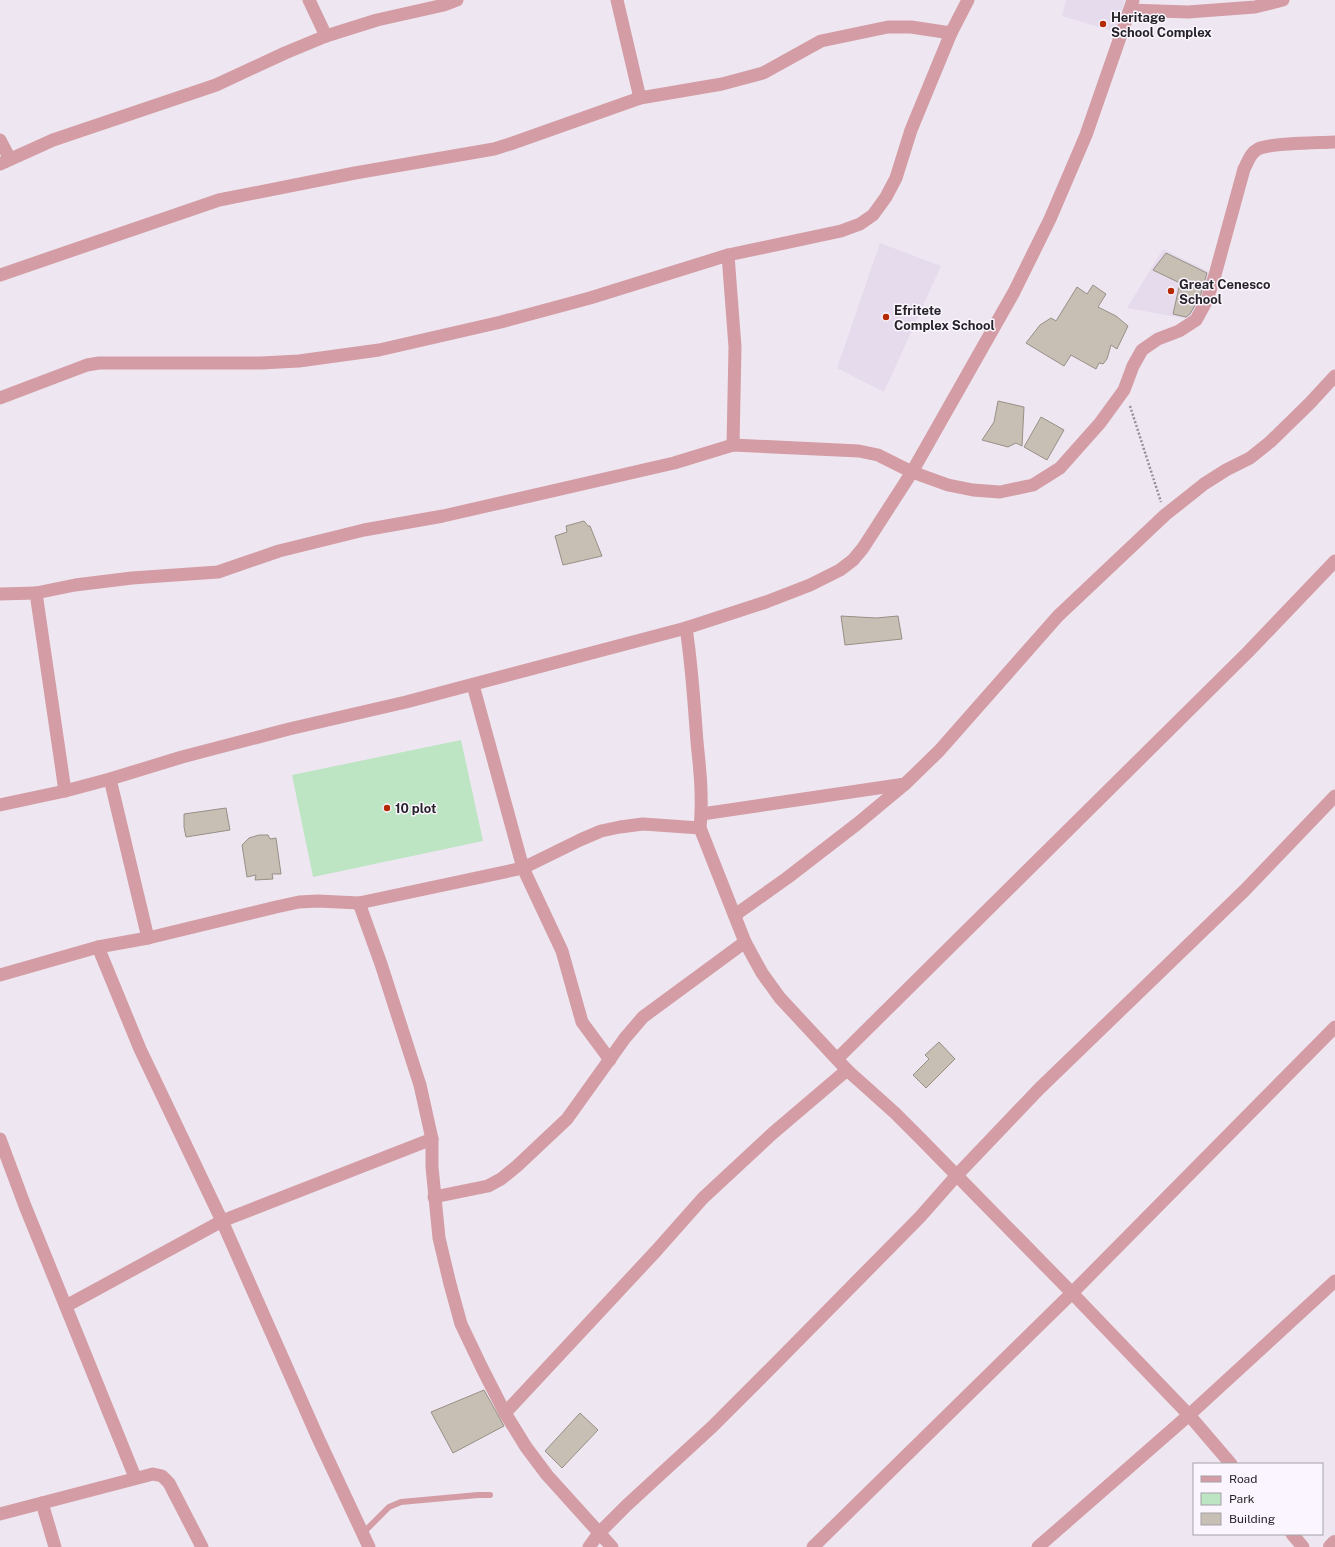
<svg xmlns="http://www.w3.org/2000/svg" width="1335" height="1547" font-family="'Public Sans',sans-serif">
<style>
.built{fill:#e5dbed}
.green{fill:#bde4c3}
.building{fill:#c7beb4;stroke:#988f86}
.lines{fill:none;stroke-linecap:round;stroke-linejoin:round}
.path{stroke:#959098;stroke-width:2.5;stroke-dasharray:2 2;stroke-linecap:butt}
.service{stroke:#d49da5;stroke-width:6}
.minor{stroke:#d49da5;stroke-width:13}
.tertiary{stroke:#d49da5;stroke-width:16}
.poi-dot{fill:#b42902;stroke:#faf5fe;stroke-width:1.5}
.labels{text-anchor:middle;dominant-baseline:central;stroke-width:3;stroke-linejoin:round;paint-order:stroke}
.poi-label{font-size:13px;font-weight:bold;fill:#262328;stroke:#faf5fe;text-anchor:start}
</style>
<rect width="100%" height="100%" fill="#eee7f2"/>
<g class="built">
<path d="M1066,0H1125L1115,32L1062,16Z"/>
<path d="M880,243L941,266L884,392L837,368Z"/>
<path d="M1163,249L1212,273L1193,320L1127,308Z"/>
</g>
<path class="green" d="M461,740L483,841L313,877L292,775Z"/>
<g class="building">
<path d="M1166,253L1207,273L1200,297L1190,314L1186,317L1173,314L1180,283L1153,270Z"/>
<path d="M1093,285L1106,294L1098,307L1116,316L1128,326L1117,349L1111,345L1107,359L1103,364L1099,363L1096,369L1071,355L1064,366L1026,343L1040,325L1051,318L1056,321L1077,287L1087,294Z"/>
<path d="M998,401L1024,407L1022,446L1016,443L1008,447L982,440L994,422Z"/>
<path d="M1041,417L1064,430L1047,460L1024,447Z"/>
<path d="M584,521L588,526H590L602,556L563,565L555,536L567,532L566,526Z"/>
<path d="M841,616L876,618L898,616L902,639L845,645Z"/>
<path d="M226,808L230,830L186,837L184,827V814Z"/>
<path d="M259,835H268L270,839L276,838L281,874H272L273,879L255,880L256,875L247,877L242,845L249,838Z"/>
<path d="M939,1042L955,1059L926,1088L913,1075L929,1059L925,1055Z"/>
<path d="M484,1390L504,1426L453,1453L431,1412Z"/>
<path d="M580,1413L598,1430L562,1468L545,1451Z"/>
</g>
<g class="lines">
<path class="path" d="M1130,406L1161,502"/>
<path class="service" d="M363,1533L389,1507L401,1502L478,1495H490"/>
<g class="minor">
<path d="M309,0L326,36"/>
<path d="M617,0L640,98"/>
<path d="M1130,10L1188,12L1255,7L1283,0"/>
<path d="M0,140L10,159"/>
<path d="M0,164L53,140L216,85L285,53L326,36L377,20L444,5L457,0"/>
<path d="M728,255L735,347L733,445"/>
<path d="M0,275L219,200L355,173L494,149L510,144L640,98L722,84L763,73L821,41L888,27H911L951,33"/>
<path d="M0,398L87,365L99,363H261L299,361L379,350L501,322L590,298L728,255L841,231L860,224L873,215L886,197L896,178L911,130L951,33L968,0"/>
<path d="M36,593L65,791"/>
<path d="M0,594L36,593L75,585L132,578L218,572L279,551L364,530L443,516L674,463L733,445L859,451L878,455L912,472L948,485L973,490L1000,492L1033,485L1060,468L1100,423L1124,390L1133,366L1142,350L1158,339L1179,331L1196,320L1207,300L1215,275L1244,169C1248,162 1250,153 1258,149C1269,143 1320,143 1335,142"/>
<path d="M686,628C692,666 694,703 697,742C700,770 703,799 700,828L745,942L762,973L780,998L847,1070L895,1113L920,1138L1072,1293L1189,1415L1231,1464"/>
<path d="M473,685L523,868L562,951L582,1022L610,1060"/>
<path d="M110,779L148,938"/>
<path d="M0,805L65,791L110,779L182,757L289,729L406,702L686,628L766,602L810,585L840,570L853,560L863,548L912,472L1014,292L1050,219L1086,135L1133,0"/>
<path d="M702,814L905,784"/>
<path d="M359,903L381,964L420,1085L432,1139V1167L439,1238L450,1284L461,1324L482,1368L505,1413L526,1447L547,1475L612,1547"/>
<path d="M735,915L787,878L857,824L905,784L939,751L1058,616L1165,515L1204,484L1226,470L1250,458L1270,442L1310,403L1335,376"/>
<path d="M98,947L140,1049L222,1221L318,1438L369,1547"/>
<path d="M0,975L98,947L148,938L276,907L299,902L318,901L359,903L523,868L580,840L601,831L620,827L643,824L700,828"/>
<path d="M837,1059L1248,652L1335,561"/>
<path d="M0,1139L25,1206L135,1477"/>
<path d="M434,1197L488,1186L501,1179L517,1166L567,1119L625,1038L643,1017L745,942"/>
<path d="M66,1306L222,1221L432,1139"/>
<path d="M505,1413L656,1251L703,1198L773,1133L847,1070"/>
<path d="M42,1503L55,1547"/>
<path d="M0,1514L153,1474L162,1476L169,1483L202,1547"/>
<path d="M1292,1534L1303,1547"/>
<path d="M589,1547L599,1533L627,1505L712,1427L774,1365L920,1217L957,1175L1039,1089L1245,890L1335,796"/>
<path d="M813,1547L1072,1293L1335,1027"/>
<path d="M1038,1547L1189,1415L1335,1281"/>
</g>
<path class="tertiary" d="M1331,1547L1335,1543"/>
</g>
<g class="poi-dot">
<circle cx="1103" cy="24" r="4"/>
<circle cx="1171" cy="291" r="4"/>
<circle cx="886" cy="317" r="4"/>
<circle cx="387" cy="808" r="4"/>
</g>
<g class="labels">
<g class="poi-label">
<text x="1111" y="17">Heritage<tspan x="1111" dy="15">School Complex</tspan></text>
<text x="1179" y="284">Great Cenesco<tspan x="1179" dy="15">School</tspan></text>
<text x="894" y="310">Efritete<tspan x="894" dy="15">Complex School</tspan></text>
<text x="395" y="808">10 plot</text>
</g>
</g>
<rect x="1193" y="1463" width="130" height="72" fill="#faf5fe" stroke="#a5a1a8"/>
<rect x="1201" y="1476" width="20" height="6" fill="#d49da5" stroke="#a5a1a8"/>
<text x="1229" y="1483" font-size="12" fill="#262328">Road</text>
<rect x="1201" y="1493" width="20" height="12" fill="#bde4c3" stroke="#a5a1a8"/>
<text x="1229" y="1503" font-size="12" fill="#262328">Park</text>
<rect x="1201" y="1513" width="20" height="12" fill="#c7beb4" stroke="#a5a1a8"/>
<text x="1229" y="1523" font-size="12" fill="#262328">Building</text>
</svg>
